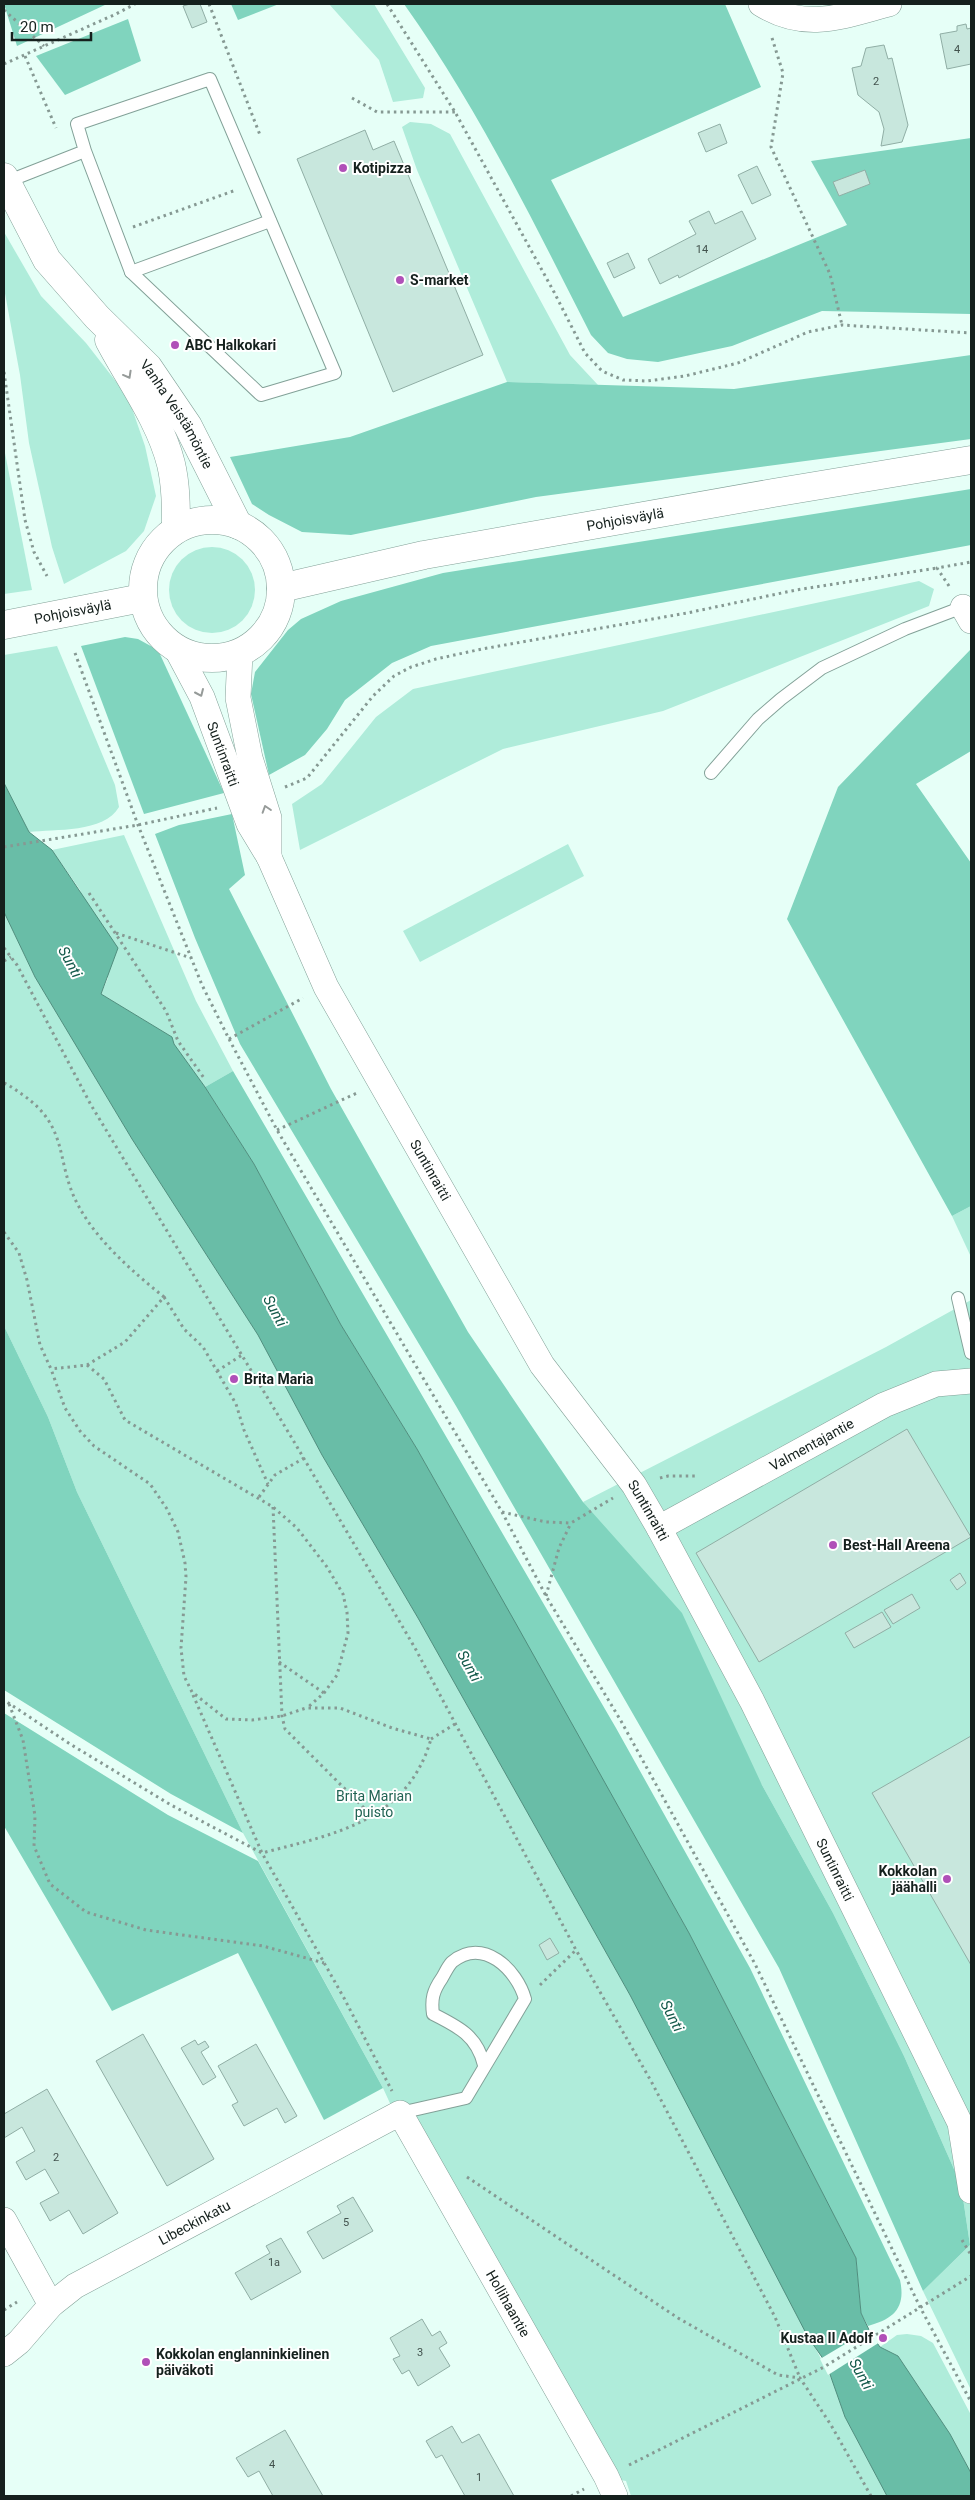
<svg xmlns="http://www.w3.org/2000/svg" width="975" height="2500" font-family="Roboto,sans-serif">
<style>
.green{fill:#afecda}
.forest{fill:#80d4be}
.water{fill:#69bda7;stroke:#508e7e}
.pier{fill:#e6fff7}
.building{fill:#c8e7dd;stroke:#90aea5}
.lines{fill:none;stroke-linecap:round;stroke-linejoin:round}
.lane-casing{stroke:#83a198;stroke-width:14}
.street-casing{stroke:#83a198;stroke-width:26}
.secondary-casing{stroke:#83a198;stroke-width:29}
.path{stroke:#869993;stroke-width:3;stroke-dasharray:2.5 4;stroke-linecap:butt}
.lane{stroke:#fff;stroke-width:12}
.street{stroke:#fff;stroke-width:25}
.secondary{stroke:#fff;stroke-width:28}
.oneway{stroke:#969b99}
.poi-dot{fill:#b050b8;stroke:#fff;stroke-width:2}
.labels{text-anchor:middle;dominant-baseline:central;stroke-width:4;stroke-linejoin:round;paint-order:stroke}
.number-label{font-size:11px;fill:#42524d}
.poi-label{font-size:14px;font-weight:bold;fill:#15201d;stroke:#fff;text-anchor:start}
.street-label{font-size:14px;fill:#15201d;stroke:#fff}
.park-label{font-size:14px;fill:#206353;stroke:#fff}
.water-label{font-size:15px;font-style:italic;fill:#13594a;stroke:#fff}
</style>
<rect width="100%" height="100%" fill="#e6fff7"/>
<g class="green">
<path d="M329,4H374L425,88L423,98L393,102L379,60Z"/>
<path d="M410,122L431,124L450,134L570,355L598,385L507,382L417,170L402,127Z"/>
<path d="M4,232L41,296L86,343L128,397L145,446L156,496L144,531L126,551L64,584L52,547L29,443L20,375L4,288Z"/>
<path d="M4,448L32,590L4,594Z"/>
<circle cx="212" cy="590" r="43"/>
<path d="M919,581L934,589L929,606L663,711L503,749L300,850L292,804L322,784L376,717L413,689Z"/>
<path d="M57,646L115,785L119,807C104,833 55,829 29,832L4,783V655Z"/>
<path d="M124,835L196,1001L233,1071L205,1087L174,1044L172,1037L101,994L108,978L80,890L52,850Z"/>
<path d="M568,844L584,876L420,962L403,931Z"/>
<path d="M4,912L35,977L132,1139L258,1335L322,1455L418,1618L630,1995L819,2355L833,2382L845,2417L887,2496H631L626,2481L594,2475L399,2123L383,2088L243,1833L77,1492L48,1417L4,1326Z"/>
<path d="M971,1206V1257L952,1216Z"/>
<path d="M971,1300V2390L923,2291L970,2245L961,2185L904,2056L833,1913L762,1785L583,1502L886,1347Z"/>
<path d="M907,2334L921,2336L933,2343L971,2415V2473L950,2434L898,2356L880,2347L897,2335Z"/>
</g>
<g class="forest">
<path d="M4,4H107L17,46Z"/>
<path d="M231,4H279L238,20Z"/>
<path d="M404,4H725L761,87L551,180L623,317L847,225L811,161L971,138V314L822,311L732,346L658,362L627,359L608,353L591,335C533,221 478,108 404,4Z"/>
<path d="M128,19L141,61L65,95L36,56Z"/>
<path d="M971,355V439L536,497L351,535L302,532L269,515L252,504L230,457L350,437L507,382L734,389Z"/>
<path d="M971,489V545L431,646L392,663L345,700L327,729L305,755L269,775L251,694L255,672L288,630L301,619L341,601L443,573Z"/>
<path d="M125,637L138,639L158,650L224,793L144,814L81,646Z"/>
<path d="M971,649V751L916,784L971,863V1206L952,1216L787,919L838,787Z"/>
<path d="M232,814L245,875L229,889L331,1089L468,1332L583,1502L682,1613L762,1785L833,1913L904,2056L961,2185L970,2245L923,2291L779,1968L456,1406L240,1044L195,938L155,834L179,825Z"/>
<path d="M233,1071L616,1728L750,1968L900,2280C906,2308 894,2319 868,2326L861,2313L856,2258L689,1933L417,1449L341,1325L254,1164L205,1087Z"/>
<path d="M4,1326L48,1417L77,1492L243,1833L171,1794L4,1690Z"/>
<path d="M4,1713L168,1815L258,1861L383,2088L324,2120L238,1953L112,2011L4,1826Z"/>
</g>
<path class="water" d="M4,783L29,832L52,850L118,948L101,994L172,1037L174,1044L205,1087L254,1164L341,1325L417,1449L515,1622L689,1933L856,2258L861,2313L872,2336L880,2347L898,2356L950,2434L971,2473V2496H887L845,2417L826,2363L808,2337L630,1995L418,1618L322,1455L258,1335L132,1139L35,977L4,912Z"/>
<path class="pier" d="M872,2328L880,2342L828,2375L820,2359Z"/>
<g class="building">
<path d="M190,4H200L207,22L192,28L183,6Z"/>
<path d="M966,24L967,29L971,28V64L947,69L940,34L957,31V26Z"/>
<path d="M884,45L888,59L892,58L908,125L902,142L881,146L884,129L879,112L858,95L852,68L861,66L866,48Z"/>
<path d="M720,124L727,143L706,152L698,133Z"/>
<path d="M365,130L373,150L394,141L483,355L393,392L297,159Z"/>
<path d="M757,166L771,195L752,204L738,175Z"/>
<path d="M865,170L870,184L839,196L833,182Z"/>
<path d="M709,211L715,224L742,211L756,239L679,278L678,275L660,284L648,259L696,234L689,221Z"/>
<path d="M628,253L635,268L614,278L607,263Z"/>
<path d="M907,1429L971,1537L759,1662L696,1553Z"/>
<path d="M960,1573L966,1583L957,1590L950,1580Z"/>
<path d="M912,1594L920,1608L893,1624L884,1610Z"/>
<path d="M882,1612L891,1627L854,1648L845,1633Z"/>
<path d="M971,1736V1965L872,1793Z"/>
<path d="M550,1938L559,1953L547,1960L539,1945Z"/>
<path d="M143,2034L214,2159L167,2186L96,2061Z"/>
<path d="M195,2040L198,2045L205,2041L209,2047L201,2052L216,2077L203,2085L181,2048Z"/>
<path d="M256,2044L297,2116L285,2123L277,2108L244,2126L232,2105L238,2102L218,2066Z"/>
<path d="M47,2089L118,2213L83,2234L69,2210L50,2221L40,2203L59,2193L45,2169L26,2180L16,2162L35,2151L22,2127L4,2138V2114Z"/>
<path d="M353,2197L373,2231L323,2259L307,2232L341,2213L337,2206Z"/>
<path d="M281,2238L301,2272L251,2300L235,2273L270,2253L266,2246Z"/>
<path d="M422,2319L432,2336L440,2331L447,2343L439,2348L450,2366L418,2386L409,2370L402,2374L393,2359L400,2356L390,2338Z"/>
<path d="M452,2426L462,2443L479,2434L514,2496H465L442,2455L436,2458L426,2441Z"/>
<path d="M285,2430L323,2496H273L259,2471L248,2477L236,2458Z"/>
</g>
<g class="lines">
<g class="lane-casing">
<g id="lane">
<path d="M6,182L85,151L131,272L261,395L335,373L210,79L77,124L85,151"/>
<path d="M131,272L270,221"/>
<path d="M711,773L758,719L781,699L822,668L905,629L963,607"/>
<path d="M958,1298L971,1353"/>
<path d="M400,2113L466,2098L525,1999C517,1970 483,1936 452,1962C448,1966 445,1973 442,1978C433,1991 431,1999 433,2014C459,2027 477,2036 484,2065"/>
</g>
</g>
<g class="street-casing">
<g id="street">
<path d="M761,4C806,32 843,16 889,4"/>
<path d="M963,607L971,621"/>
<path id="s1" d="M177,650L202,697L249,824L269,857L326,987L542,1365L634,1485L659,1528L752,1701L960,2123L971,2191"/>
<path d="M240,653L238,698L250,758L269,818V857"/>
<path id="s2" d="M659,1528L884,1405L936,1384L971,1381"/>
<path d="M4,2220L51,2305"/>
<path id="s3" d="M4,2354L19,2342L51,2305L75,2286L400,2113L606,2476L615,2496"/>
</g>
</g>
<g class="secondary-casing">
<g id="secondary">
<path id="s4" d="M4,177L47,260L97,317L148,367L188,426L238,525"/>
<path d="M109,340C130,380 160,420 171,464C176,485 176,507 176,529"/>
<circle cx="212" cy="589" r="69"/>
<path id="s5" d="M281,588L424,555L773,493L971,460"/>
<path id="s6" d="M4,625L142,598"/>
</g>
</g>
<g class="path">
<path d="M209,4L260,135"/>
<path d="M387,4L455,112L554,292L585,353L602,371L623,380L647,381L685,376L738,363L808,332L842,325L971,333"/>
<path d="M4,10L44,46"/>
<path d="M772,38L783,73L771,147L830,274L842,325"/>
<path d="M25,56L56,128"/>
<path d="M4,64L116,14L135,4"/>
<path d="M352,98L377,112H455"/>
<path d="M133,227L236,190"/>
<path d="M4,372L25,520L34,552L47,576"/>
<path d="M949,586L937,568L971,562"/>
<path d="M75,653L138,825L202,985L229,1039L277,1130L502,1512L546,1596L621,1721L755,1964L920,2307L971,2402"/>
<path d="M285,787L307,778L373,696L394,676L411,667L436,659L482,649L687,613L796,590L937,568"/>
<path d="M4,847L138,825L217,808"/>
<path d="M89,893L166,1011L178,1041L204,1078"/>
<path d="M116,933L191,958"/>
<path d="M4,948L17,965L91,1105L293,1440L415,1648L576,1950L651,2081L775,2317L800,2378"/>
<path d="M4,961L11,957"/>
<path d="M229,1039L303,998"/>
<path d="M4,1083C11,1086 17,1091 23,1095C70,1128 55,1162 78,1205C97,1241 133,1272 164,1297L125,1342L87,1365L51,1369"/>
<path d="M277,1130L357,1093"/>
<path d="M4,1232L19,1253L27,1280L40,1345L51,1369L65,1408L80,1431L94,1446L150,1484L167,1509L178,1532L185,1563L186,1577L181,1648L184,1676L192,1692L226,1719L252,1720L282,1716L306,1708H340L392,1728L431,1739C407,1822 334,1834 262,1853L171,1805L70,1744L4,1700"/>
<path d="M164,1297L184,1329L203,1347L236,1404L244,1430L268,1484"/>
<path d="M87,1365L104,1379L125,1420L273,1507L297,1528L327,1567L343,1594L347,1612L348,1633L337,1675L324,1693L307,1708"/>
<path d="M217,1371L242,1355"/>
<path d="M660,1478L668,1476H698"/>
<path d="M259,1497L275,1475L304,1458"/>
<path d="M273,1507L282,1716L285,1729L373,1817"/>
<path d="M502,1512L546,1522L571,1523L613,1498"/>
<path d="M546,1596L559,1548L571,1523"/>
<path d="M279,1662L324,1693"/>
<path d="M193,1695L262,1853L344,1998L392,2091"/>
<path d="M9,1704L23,1740L35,1816L34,1846L50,1884L86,1912L146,1930L263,1946L324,1963"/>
<path d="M431,1739L455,1724"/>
<path d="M540,1985L576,1950"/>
<path d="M467,2177L678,2318L778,2375L800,2378L831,2425L871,2496"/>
<path d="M962,2240L971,2255"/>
<path d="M4,2310L17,2302"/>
<path d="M629,2465L824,2367L971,2276"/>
<path d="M571,2496L584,2489"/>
</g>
<use href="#lane" class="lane"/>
<use href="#street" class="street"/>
<use href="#secondary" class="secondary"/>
</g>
<defs><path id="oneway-chevron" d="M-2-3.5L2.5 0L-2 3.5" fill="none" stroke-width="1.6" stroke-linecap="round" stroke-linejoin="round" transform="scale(1.25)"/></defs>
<g class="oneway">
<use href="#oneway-chevron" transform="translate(128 375) rotate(61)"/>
<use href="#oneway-chevron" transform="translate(200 693) rotate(66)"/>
<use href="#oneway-chevron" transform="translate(266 809) rotate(-108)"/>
</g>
<g class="poi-dot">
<circle cx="343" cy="168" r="5"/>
<circle cx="400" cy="280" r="5"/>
<circle cx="175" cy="345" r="5"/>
<circle cx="234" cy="1379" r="5"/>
<circle cx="833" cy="1545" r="5"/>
<circle cx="947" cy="1879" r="5"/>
<circle cx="883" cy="2338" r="5"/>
<circle cx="146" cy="2362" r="5"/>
</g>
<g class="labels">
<g class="number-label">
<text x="957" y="49">4</text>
<text x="876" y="81">2</text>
<text x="702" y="249">14</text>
<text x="56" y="2157">2</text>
<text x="346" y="2222">5</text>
<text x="274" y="2262">1a</text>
<text x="420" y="2352">3</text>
<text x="272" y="2464">4</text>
<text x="479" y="2477">1</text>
</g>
<g class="poi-label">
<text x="353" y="168">Kotipizza</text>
<text x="410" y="280">S-market</text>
<text x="185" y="345">ABC Halkokari</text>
<text x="244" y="1379">Brita Maria</text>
<text x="843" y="1545">Best‑Hall Areena</text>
<text x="937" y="1871" text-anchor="end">Kokkolan<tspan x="937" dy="16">jäähalli</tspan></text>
<text x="873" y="2338" text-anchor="end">Kustaa II Adolf</text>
<text x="156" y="2354">Kokkolan englanninkielinen<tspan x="156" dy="16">päiväkoti</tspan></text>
</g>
<g class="street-label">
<text stroke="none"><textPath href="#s4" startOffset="296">Vanha Veistämöntie</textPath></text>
<text stroke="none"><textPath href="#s5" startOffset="351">Pohjoisväylä</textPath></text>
<text stroke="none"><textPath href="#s6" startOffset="70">Pohjoisväylä</textPath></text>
<text stroke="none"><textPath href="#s1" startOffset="114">Suntinraitti</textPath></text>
<text stroke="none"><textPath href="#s1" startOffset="580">Suntinraitti</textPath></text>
<text stroke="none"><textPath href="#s2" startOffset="174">Valmentajantie</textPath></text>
<text stroke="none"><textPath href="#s1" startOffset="985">Suntinraitti</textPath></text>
<text stroke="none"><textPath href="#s1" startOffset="1390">Suntinraitti</textPath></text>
<text stroke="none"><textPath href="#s3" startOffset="234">Libeckinkatu</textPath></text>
<text stroke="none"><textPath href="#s3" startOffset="686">Hollihaantie</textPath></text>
</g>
<g class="park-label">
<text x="374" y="1796">Brita Marian<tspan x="374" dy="16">puisto</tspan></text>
</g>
<g class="water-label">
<text transform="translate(70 962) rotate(62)">Sunti</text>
<text transform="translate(275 1311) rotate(62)">Sunti</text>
<text transform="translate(469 1666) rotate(61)">Sunti</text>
<text transform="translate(672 2016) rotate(63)">Sunti</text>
<text transform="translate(861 2374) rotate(61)">Sunti</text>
</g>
</g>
<rect width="975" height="2500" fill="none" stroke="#15201d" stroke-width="10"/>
<path d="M12 32v8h79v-8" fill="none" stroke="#15201d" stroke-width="2.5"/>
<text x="20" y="32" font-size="15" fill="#15201d" stroke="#ffffff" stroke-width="4" paint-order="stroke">20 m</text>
</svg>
